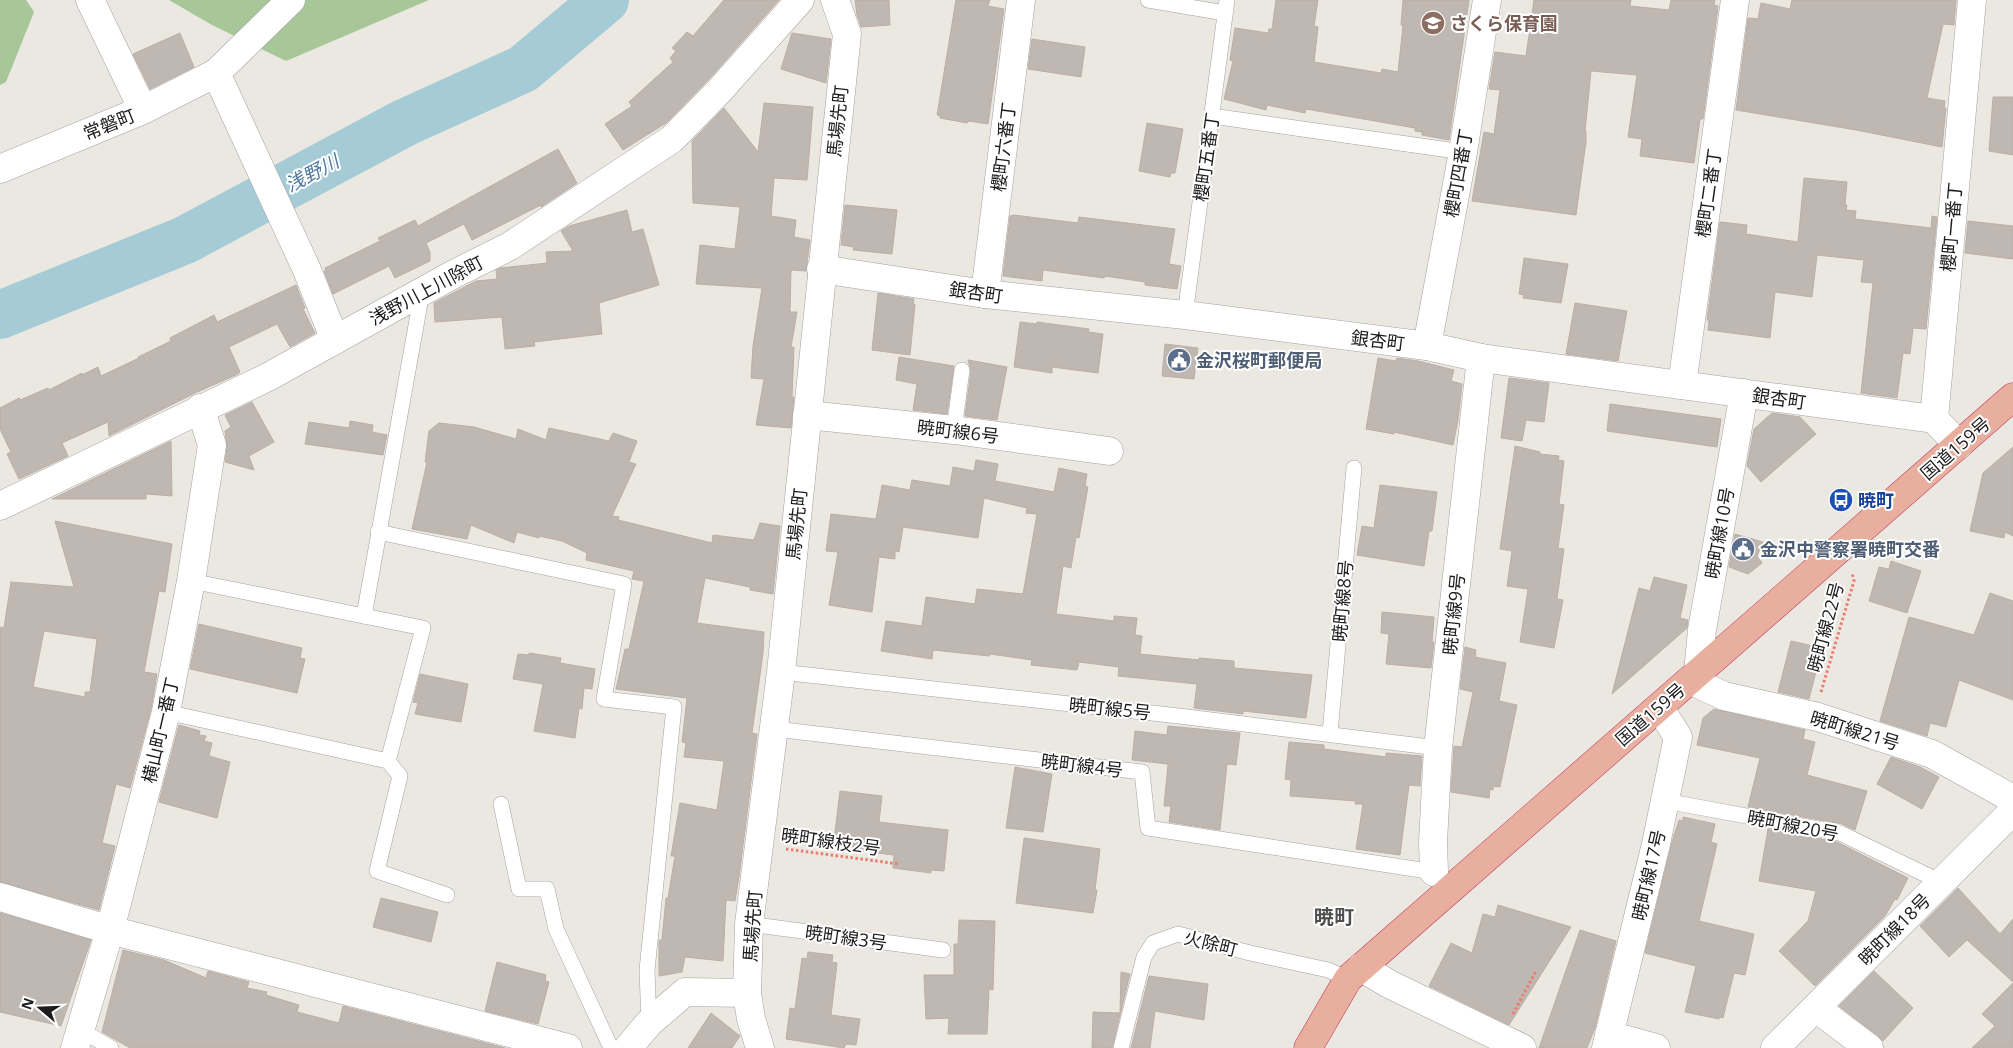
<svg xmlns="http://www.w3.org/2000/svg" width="2013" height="1048" font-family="'Open Sans','Noto Sans JP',sans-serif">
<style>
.forest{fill:#a7c799}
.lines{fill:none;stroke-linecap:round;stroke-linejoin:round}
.river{stroke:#a4cbd6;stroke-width:48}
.building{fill:#bfb7b1;stroke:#bcaea5;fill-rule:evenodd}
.service-casing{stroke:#a2a2a2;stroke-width:16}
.minor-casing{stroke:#a2a2a2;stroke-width:29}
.trunk-casing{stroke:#c53266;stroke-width:29}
.path{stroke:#ed7c70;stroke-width:3;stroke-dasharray:2.5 2.5;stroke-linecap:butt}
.service{stroke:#fff;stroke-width:15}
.minor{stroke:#fff;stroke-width:28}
.trunk{stroke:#e8ae9e;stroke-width:28}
.labels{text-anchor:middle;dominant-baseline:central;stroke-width:4;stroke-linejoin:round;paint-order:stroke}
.education-label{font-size:18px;font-weight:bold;fill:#785e54;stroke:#fff;text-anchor:start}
.street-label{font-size:18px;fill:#1b1b1b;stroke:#fff}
.service-label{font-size:18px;font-weight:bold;fill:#4e5e75;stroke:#fff;text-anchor:start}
.transit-label{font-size:18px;font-weight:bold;fill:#164399;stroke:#fff;text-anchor:start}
.water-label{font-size:19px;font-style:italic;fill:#5079a1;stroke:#fff}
.quarter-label{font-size:20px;font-weight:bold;fill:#4e4e4e;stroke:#fff}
</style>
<rect width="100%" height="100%" fill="#ebe8e1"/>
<g class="forest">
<path d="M0,0H26L34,12L6,82L0,85Z"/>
<path d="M169,0H429L286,61L212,25Z"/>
</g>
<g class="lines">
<path class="river" d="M0,315L185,240L404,123L523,69L605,0"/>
</g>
<g class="building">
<path d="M724,0H779L709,79L666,123L623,150L605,124L632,106L629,102L673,62L670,58L676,51L672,48L687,32L693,36Z"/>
<path d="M855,0H889L890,25L861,27L857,15Z"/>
<path d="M956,0H990L988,6L1004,9L988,124L969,121L967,123L940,118V116L937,115Z"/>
<path d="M1276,0H1318L1314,26L1318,27L1314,62L1381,73L1382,69L1398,72L1403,26L1401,25L1403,0H1469L1449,140L1422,135V132L1415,131V128L1306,109L1305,113L1267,105L1266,110L1224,99L1233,61L1230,60L1235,28L1268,33L1269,29H1272Z"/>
<path d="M1534,0H1631L1630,6L1669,10L1671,0H1715L1714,5L1718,6L1717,14L1703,119H1700L1694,163L1640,156L1642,139L1628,137L1637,75L1591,71L1585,131H1586V142L1576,215L1472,201L1484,132L1494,134L1500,90L1489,89L1495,52L1526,56Z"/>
<path d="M1792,0H1956L1954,25L1943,24L1927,98L1945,101L1944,108H1946L1942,147L1856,130L1736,110L1748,18L1758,19L1761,3L1790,9Z"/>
<path d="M180,33L194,67L150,89L133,54Z"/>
<path d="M792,33L831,39L826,83L781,69Z"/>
<path d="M1032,39L1085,47L1081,77L1028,69Z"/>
<path d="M1993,97H2013V155L1989,151Z"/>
<path d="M764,103L813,107L807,180L774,178L771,216L796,220L794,237L810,240L806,271L791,270L790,312H797L791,347H794L792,397H794L791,428L756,425L764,379L751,378L753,346L762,288L696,284L700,245L735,249L740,207L693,203L692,141L724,108L758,152Z"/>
<path d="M1147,123L1183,129L1175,173H1171L1170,177L1139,171Z"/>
<path d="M558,149L577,183L541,207V205L472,240L464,224L426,243L430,252V261L395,278L389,266L333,294L324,271L326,270L325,268L380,241L378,238L415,220L418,226Z"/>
<path d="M1804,178L1847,182L1845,205H1847L1846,210L1856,211L1855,219L1931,228L1932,216L1937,217L1926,329L1913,328L1910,354L1903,353L1897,398L1861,393L1873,283L1861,282L1864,260L1817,255L1812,297L1775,292L1770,338L1708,330L1709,320H1707L1720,222L1747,225L1746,234L1798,242Z"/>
<path d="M845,205L897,210L892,254L853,250L854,247L841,245Z"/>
<path d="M627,210L632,232L643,229L659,285L599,303L602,334L534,342L535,346L505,349L502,317L435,322L434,303L476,281L497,279L496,270L500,268L547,263L546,252L573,251L561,231L569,226Z"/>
<path d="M1014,215L1078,223L1079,217L1175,229L1169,264L1181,266L1177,289L1145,285V282L1105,276L1104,278L1043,270L1042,281L1003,276L1010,216Z"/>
<path d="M1968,221L2013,226V259L1965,253Z"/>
<path d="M1524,258L1568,264L1561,303L1523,298L1524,295L1519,294Z"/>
<path d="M296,285L305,308L303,309L315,333L290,347L277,324L229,347L240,372L238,374L195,393L109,436L108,422L62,443L68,456L19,479L7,454L11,452L0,429V408L19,398L20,400L48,388L49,390L82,373V375L98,367L101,376L139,358L138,357L171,341L170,338L214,315L217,322Z"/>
<path d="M878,293L914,299L913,304H915L910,355L872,350Z"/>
<path d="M1575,303L1627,311L1618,361L1566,354Z"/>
<path d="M1020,322L1037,324V322L1089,329L1088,332L1103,334L1098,373L1052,367V373L1014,367Z"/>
<path d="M1165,344L1198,348L1194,379L1162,376Z"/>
<path d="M899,357L954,366L947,414L913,410L917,384L896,380Z"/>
<path d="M1378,358L1396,361L1397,358L1418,361L1454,370L1451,381L1462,384L1458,420L1453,445L1394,432V434L1366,429Z"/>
<path d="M968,360L1007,367L997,420L965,416L971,371Z"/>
<path d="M1509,378L1549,383L1544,422L1526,420L1522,441L1501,438Z"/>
<path d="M252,402L274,442L249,456L254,470L225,462L227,447L225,431L231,427L225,415Z"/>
<path d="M1610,404L1721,419L1717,447L1607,431Z"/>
<path d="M1772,413L1800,417L1816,434L1761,482L1747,466L1754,429Z"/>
<path d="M350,421L373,425L372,432L387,435L383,455L305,444L309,422L349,428Z"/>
<path d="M439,423L474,427L516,439L518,429L546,440L549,428L609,441L613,433L637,441L629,462L636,464L612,516L619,517L618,520L712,543L713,535L754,540L760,523L780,526L773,594L750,590V587L705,578L697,623L764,632L763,653L752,733L757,734L739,877L735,901L726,900L723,961L685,957L682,972L659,976V940H662L666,898H668L675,856H671L680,803L717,810L724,761L684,757L686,743L682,742L687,698L616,689L625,649H629L644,581L632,579L634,571L586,560L587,553L562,541L539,536V538L517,532L514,543L471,525L467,539L412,529L427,462H425L429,431Z"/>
<path d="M171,441L172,496L146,494V499H52Z"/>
<path d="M1515,446L1540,452V454L1559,456L1558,460L1564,461L1559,504L1564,505L1558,548L1564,549L1557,599L1563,600L1554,648L1520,642L1528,589L1507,586L1512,551L1500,549Z"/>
<path d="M2013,447V536L2005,532L2004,538L1970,531L1983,473Z"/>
<path d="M976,460L998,464L995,481L1054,492L1059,468L1087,474L1085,486L1088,487L1079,538L1076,537L1071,568L1063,566L1056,614L1114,621V616L1137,618L1135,635L1142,636L1140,654L1199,660V658L1234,661V668L1312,675L1306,718L1243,711V714L1194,708L1197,684L1118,676L1119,667L1079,662L1077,670L1031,665L1032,660L990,654L989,656L933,650L932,659L881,651L886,621L922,626L926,597L975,604L977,589L1023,594L1037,514L1026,513L1027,508L984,498L978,538L903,527L899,552L895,551V559L879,557L872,612L829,605L838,552L826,551L831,514L876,519L882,485L910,490L912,480L950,486L953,467L974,471Z"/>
<path d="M1380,485L1437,492L1432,531H1429L1424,566L1357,555L1362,526L1374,528Z"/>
<path d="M55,521L172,544L165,592L159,591L144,672L157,674L151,709L130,788L116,784L102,843L115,846L99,910L0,882V627L4,628L11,582L74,587ZM44,631L97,639L90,692H85V697L33,687Z"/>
<path d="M1735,534L1763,542L1757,556L1762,563L1748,574L1729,567Z"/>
<path d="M1891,561L1921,571L1907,613L1869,601L1879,567L1889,569Z"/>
<path d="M1654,577L1687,585L1680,618L1688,620L1687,628L1612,694L1639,588L1650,591Z"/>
<path d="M1990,593L2013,601V700L1959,680L1946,727L1930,723L1927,736L1880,721L1909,617L1974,635Z"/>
<path d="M1382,612L1434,617L1432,642H1434L1431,668L1386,664L1389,634L1381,633Z"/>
<path d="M199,624L302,648L300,658L305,659L297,693L190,669Z"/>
<path d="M1791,641L1822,648L1809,699L1778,692Z"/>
<path d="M1465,647L1476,650L1475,657L1506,663L1499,701L1517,705L1500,787L1493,786V790L1490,789L1489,798L1451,792L1454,746L1462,747L1473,692L1460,689Z"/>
<path d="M529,653L561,658L560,663L595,669L592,689L584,688L582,709L579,708L575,738L534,731L543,684L513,679L518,654L529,655Z"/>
<path d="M420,674L468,684L461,722L415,714L418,703L413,702Z"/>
<path d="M1714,709L1805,730L1803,739L1815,742L1807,775L1867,791L1855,830L1842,824L1748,807L1760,758L1697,745L1703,718Z"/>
<path d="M179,725L200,731L199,735L206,736L204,741L212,743L209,756L230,762L217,818L159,802Z"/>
<path d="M1168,726L1240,733L1236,765L1227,764L1220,830L1169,822L1171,806H1164L1168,764L1132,760L1135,731L1167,735Z"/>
<path d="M1289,742L1324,745V749L1386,757V753L1422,756L1420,786L1409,785L1400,855L1356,849L1363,804H1355L1356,801L1290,796L1291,780L1285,779Z"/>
<path d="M1891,757L1920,767L1939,777L1922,809L1877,784Z"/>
<path d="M1015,767L1052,774L1043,832L1006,828Z"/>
<path d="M840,791L882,796L879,822L948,830L944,871L931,870V873L893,868L894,855L853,850V842L834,840Z"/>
<path d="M1683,817L1715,824L1711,842L1717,844L1699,921L1754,934L1745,975L1734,973L1723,1018L1719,1017V1019L1685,1012L1696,966L1645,953L1672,842L1679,820L1683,821Z"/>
<path d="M1768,829L1837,842L1908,878L1897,900L1895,899L1885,916L1815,986L1779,951L1808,921L1816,891L1759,881Z"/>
<path d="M1024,838L1100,849L1095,890H1097L1093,913L1016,903Z"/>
<path d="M1958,888L2000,934L2013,919V982L1967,940L1949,957L1920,926Z"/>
<path d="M381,898L438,912L431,942L373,927Z"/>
<path d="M1498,905L1571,927L1509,1025L1429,986L1451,943L1472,953L1483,914L1495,917Z"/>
<path d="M0,913L91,940L61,1026L0,1012Z"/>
<path d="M959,920L995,921L993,990L989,989L987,1034H948L949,1018L926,1019L924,975H954V944H958Z"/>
<path d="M1580,930L1616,941L1595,1028L1587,1048H1539Z"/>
<path d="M123,950L164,960L206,978L208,971L249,982L247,988L267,992L266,995L299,1005L297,1012L339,1023L343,1006L505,1048H130L102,1032Z"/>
<path d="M808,952L833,955L832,962L837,963L831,1015L860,1019L856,1045L846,1044L844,1048L786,1039L790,1008L795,1009L802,958L807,959Z"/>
<path d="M497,962L546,975L545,981L549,982L538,1024L485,1011Z"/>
<path d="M1874,971L1913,1008L1883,1041L1878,1036L1839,1006Z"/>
<path d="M1121,972L1130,974L1112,1048H1092L1093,1012L1120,1013Z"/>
<path d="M1149,976L1208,984L1204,1020L1155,1011L1150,1048H1131Z"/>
<path d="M2013,983V1048H1972L1995,1026L1982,1014Z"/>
<path d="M711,1013L740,1036L732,1048H688Z"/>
</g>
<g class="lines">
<g class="service-casing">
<g id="service">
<path d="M1148,0L1225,13"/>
<path d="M1212,116L1463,152"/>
<path d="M1185,315L1227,0"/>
<path d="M954,430L962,370"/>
<path d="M378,532L624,584L604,699L674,707L647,970L649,1023"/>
<path d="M191,581L423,628L388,761"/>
<path d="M364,616L422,292"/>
<path d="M781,672L1179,716L1438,748"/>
<path d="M166,712L388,761L400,776L377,871L447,895"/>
<path d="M775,729L1142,772L1148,828L1434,872L1438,875"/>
<path d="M1330,733L1354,468"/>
<path d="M1665,801L1840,833L1941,882"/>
<path d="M501,804L519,889H547L556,929L611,1048"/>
<path d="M749,924L943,950"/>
<path d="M81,1030L111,1048"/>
<path d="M1121,1048L1144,957L1153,943L1178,934L1250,953L1328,970L1348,979"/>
</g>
</g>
<g class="minor-casing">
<g id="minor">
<path d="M90,0L143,110"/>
<path d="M216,73L307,270L335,340"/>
<path d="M0,169L143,110L216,73L291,0"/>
<path d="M821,269L985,294L1185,315L1427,346L1481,358L1934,419"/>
<path d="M985,294L1021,0"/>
<path d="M1427,346L1463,152L1487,0"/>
<path d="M1682,385L1735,0"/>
<path d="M807,415L954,430L1109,451"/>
<path d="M1959,445L1934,419L1972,0"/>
<path d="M0,506L268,377L454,274L510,246L672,139L720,90L800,0"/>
<path d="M1698,673L1702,630L1744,393"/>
<path d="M1690,680L1724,696L1818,717L1932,754L2013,799"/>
<path d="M1434,872L1433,842L1438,748L1481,358"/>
<path d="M0,897L110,930L568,1048"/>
<path d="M1361,967L1389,984L1522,1048"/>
<path d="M1816,1008L1869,1048"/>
<path d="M1609,1035L1656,1048"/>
<path d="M75,1048L110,930L166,712L191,581L212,445L200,408"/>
<path d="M628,1048L649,1023L685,992L747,993"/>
<path d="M760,1048L751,1019L747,993L749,924L781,672L847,34L835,0"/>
<path d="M1606,1048L1656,844L1678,737L1659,707"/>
<path d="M1775,1048L2013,811"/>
</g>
</g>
<g class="trunk-casing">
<path id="trunk" d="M1308,1048L1348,979L2013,397"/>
</g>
<g class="path">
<path d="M1821,692L1854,581L1852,573"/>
<path d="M786,849L899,864"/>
<path d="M1513,1014L1536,971"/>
</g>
<use href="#service" class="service"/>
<use href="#minor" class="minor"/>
<use href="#trunk" class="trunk"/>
</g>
<defs>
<g id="school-disc" transform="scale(1.25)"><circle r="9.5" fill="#8d6e63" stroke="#fff"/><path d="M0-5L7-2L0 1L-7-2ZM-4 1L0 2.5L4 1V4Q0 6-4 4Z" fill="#fff"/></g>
<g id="civic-disc" transform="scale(1.25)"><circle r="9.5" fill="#5c6f8a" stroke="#fff"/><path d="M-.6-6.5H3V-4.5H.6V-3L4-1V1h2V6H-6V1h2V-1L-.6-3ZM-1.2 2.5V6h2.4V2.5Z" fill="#fff"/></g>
<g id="bus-disc" transform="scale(1.25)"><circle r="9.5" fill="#1a4fb4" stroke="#fff"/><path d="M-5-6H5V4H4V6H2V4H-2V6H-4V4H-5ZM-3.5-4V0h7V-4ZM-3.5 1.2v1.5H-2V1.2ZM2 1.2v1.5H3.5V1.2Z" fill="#fff"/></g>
</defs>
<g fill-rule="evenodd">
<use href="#school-disc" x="1433" y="23"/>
<use href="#civic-disc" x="1179" y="360"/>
<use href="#bus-disc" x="1841" y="500"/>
<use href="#civic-disc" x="1743" y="549"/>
</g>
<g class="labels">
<g class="education-label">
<text x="1450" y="23">さくら保育園</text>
</g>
<g class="street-label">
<text transform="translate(837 121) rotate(-84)">馬場先町</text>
<text transform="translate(109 124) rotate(-22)">常磐町</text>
<text transform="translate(1003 147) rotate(-83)">櫻町六番丁</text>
<text transform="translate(1206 157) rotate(-82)">櫻町五番丁</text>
<text transform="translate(1458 173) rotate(-80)">櫻町四番丁</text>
<text transform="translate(1708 193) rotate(-82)">櫻町二番丁</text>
<text transform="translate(1951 227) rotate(-85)">櫻町一番丁</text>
<text transform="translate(426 290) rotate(-28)">浅野川上川除町</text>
<text transform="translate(976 292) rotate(8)">銀杏町</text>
<text transform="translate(1378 340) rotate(7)">銀杏町</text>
<text transform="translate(1779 398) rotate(8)">銀杏町</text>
<text transform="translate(958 431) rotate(7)">暁町線6号</text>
<text transform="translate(1955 448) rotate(-41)">国道159号</text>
<text transform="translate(796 524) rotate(-84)">馬場先町</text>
<text transform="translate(1719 533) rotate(-80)">暁町線10号</text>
<text transform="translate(1342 601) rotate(-85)">暁町線8号</text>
<text transform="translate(1453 614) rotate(-84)">暁町線9号</text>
<text transform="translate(1825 627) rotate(-75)">暁町線22号</text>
<text transform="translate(1110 708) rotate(6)">暁町線5号</text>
<text transform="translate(1650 714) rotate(-41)">国道159号</text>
<text transform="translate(160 730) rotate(-77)">横山町一番丁</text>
<text transform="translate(1855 730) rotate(17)">暁町線21号</text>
<text transform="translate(1082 765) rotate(7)">暁町線4号</text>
<text transform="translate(1793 825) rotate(11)">暁町線20号</text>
<text transform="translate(831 841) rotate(8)">暁町線枝2号</text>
<text transform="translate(1648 875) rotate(-77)">暁町線17号</text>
<text transform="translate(752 926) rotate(-86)">馬場先町</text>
<text transform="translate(1894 929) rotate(-45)">暁町線18号</text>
<text transform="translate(846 937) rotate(8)">暁町線3号</text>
<text transform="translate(1211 943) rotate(14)">火除町</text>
</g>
<g class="service-label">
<text x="1196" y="360">金沢桜町郵便局</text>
<text x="1760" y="549">金沢中警察署暁町交番</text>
</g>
<g class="transit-label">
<text x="1858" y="500">暁町</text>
</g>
<g class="water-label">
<text transform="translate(312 173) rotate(-28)">浅野川</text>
</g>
<g class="quarter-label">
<text x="1334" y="916">暁町</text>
</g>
</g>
<g transform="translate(40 1008) rotate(289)" stroke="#ffffff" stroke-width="4" paint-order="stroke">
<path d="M0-4L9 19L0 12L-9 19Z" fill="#1b1b1b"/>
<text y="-8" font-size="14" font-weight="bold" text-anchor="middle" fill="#1b1b1b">N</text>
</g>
</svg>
